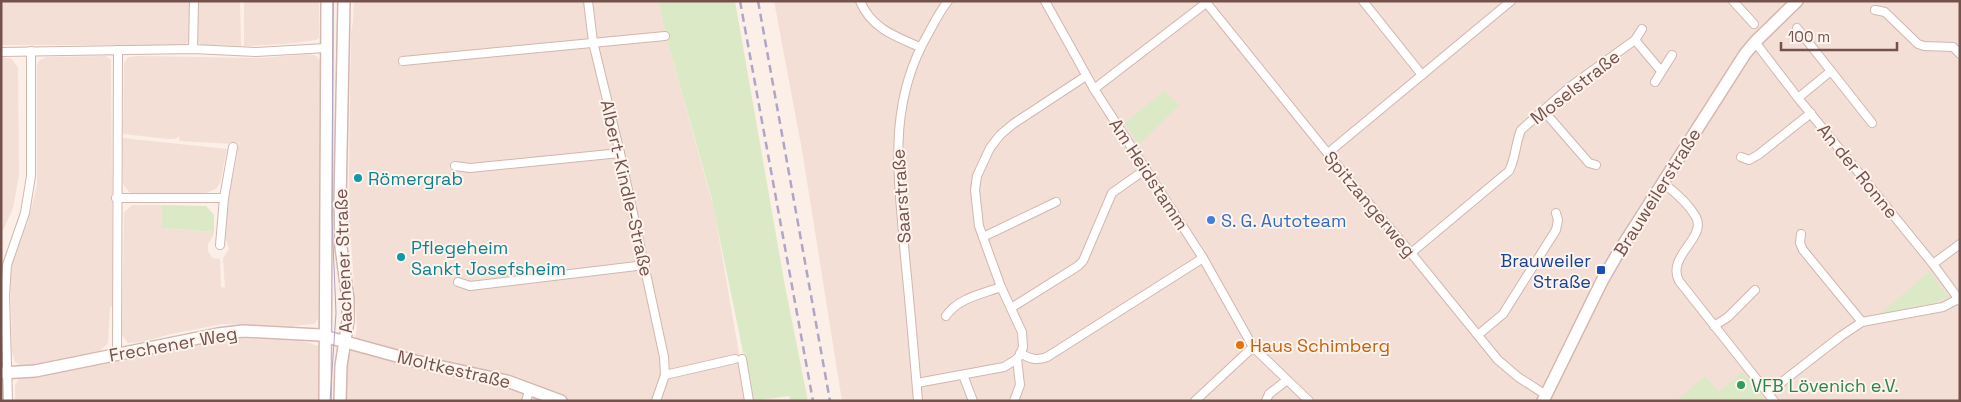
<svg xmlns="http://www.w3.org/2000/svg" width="1961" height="402" font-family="'Space Grotesk',sans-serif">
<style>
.residential{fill:#f3dfd6}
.green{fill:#dce9c6}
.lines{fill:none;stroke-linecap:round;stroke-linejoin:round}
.street-casing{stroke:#d0b7b0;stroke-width:10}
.secondary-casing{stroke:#d5b7b0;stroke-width:14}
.street{stroke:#fff;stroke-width:8}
.secondary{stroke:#fff;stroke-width:11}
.tram{stroke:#afa5c6;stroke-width:1}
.rail{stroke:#afa5c6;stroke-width:2.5;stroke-dasharray:8 5;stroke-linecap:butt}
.culture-dot{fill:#0f9aa8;stroke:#fef4ed;stroke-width:2}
.shop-dot{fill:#3f7fe0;stroke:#fef4ed;stroke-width:2}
.transit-dot{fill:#1a4fb4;stroke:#fef4ed;stroke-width:2}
.food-dot{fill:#e8710a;stroke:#fef4ed;stroke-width:2}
.leisure-dot{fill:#2e9e5b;stroke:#fef4ed;stroke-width:2}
.labels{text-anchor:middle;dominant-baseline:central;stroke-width:4;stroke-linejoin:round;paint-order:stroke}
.street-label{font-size:18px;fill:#75514c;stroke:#fef4ed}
.culture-label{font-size:18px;fill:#0d838f;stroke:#fef4ed;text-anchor:start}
.shop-label{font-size:18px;fill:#366cbe;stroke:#fef4ed;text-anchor:start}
.transit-label{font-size:18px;fill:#164399;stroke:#fef4ed;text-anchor:end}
.food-label{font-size:18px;fill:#c56008;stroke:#fef4ed;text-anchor:start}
.leisure-label{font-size:18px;fill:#27864d;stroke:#fef4ed;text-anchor:start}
</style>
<rect width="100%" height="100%" fill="#fcefe7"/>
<g class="residential">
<path d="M1,1H190V40L185,45H1Z"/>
<path d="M196,1H240L241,46L201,45L196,40Z"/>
<path d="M244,1H319V38L316,40L286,44L244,46Z"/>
<path d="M354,1H658L666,36L714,209L740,359L751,401H346L347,366L357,329L351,242L348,239L351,33L353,22Z"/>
<path d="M774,1H1960V401H842L802,150Z"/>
<path d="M308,54L315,55L321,61L318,319L314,324L293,326L222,324L171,334L142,342L128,343L122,335L124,212L132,205H162L161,228L214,232L213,236L208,244V251L212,258L220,259L221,287L225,288L223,258L229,249L225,237L227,205L238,150L233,144L180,141L179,136L175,139H168L123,134L124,63L126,60L129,57L138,56L262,58Z"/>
<path d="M106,56L111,60V66L113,306L110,307L108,343L100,351L71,358L39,364L20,365L15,362L12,352L10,268L18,244L28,222L37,185V64L40,60L47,57Z"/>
<path d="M1,57L12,59L18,68L19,175L13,208L1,235Z"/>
<path d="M123,138L227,149L220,183L216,189L206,193L134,194L129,192L123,184Z"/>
<path d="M229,338L302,341L318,346V401H15V385L19,379L48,375L205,341Z"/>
</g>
<g class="green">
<path d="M658,1H735L785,286L808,401H791L789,396L753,401L711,196L666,36Z"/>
<path d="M1164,91L1179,105L1138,145L1125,123Z"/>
<path d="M162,205L206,206L214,215V232L161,228Z"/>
<path d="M1930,271L1948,297L1933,303L1881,313Z"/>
<path d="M1743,372L1766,401H1676L1705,376L1719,392Z"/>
</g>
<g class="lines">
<g class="street-casing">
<g id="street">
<path d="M588,1L593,42L620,153L664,357L665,375L656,401"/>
<path d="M860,1C871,28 896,37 920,47"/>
<path d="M1045,1L1094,89L1203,258L1253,347L1309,401"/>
<path d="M1205,1L1354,186L1411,253L1498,360L1518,377L1546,395"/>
<path d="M1363,1L1422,75"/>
<path d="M1733,1L1754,24"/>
<path d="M1875,10L1885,12L1918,44L1924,46L1953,47L1960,54"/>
<path d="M1797,28L1831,71"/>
<path d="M1635,40L1661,71"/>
<path d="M1755,42L1798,98L1933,264L1960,301"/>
<path d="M193,49L194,1"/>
<path d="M1,52L193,49L256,52L326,48"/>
<path d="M403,61L665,36"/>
<path d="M1655,82L1672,55"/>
<path d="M1094,89L1206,3"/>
<path d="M1798,98L1831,71L1872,123"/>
<path d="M1543,110L1589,163L1596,165"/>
<path d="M1328,153L1511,1"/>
<path d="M1741,157L1749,160L1758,155L1811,113"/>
<path d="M455,166L470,168L620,153"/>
<path d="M1663,183C1675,192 1688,203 1696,217C1707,238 1666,256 1679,281L1774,401"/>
<path d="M116,198H224"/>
<path d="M1801,234L1800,243L1803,250L1862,322"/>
<path d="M983,237L1056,202"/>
<path d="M220,245L224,198L233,147"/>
<path d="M1411,253L1509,171C1516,158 1515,144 1521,130L1571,86L1635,40L1642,29"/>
<path d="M1933,264L1960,244"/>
<path d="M458,282L470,286L645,265"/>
<path d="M1011,308L1078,266L1083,261L1112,193L1146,169"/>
<path d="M946,316C958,298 982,294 1001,287"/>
<path d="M1714,326L1728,317L1755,290"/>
<path d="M1478,335L1503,314L1556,230L1558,220L1556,213"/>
<path d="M1020,353C1030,359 1037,361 1047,357L1203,258"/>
<path d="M117,354L118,50"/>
<path d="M742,359L749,401"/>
<path d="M665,375L735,359"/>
<path d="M963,375L973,401"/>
<path d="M917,383L1004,367L1017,359L1020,355L1023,347L1022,332L1001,287L979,226L975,190L977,176L990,148L1000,135L1013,124L1086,76"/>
<path d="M1768,393L1841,336L1862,322L1943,307L1958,299"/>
<path d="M8,401L5,295L7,265L25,213L31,176V51"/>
<path d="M526,401L530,388"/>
<path d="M918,401C914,353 910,305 905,257C899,177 886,107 928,34C934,23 940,11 948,1"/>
<path d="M1014,401L1020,385L1017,359"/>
<path d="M1195,401L1253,347"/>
<path d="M1266,401L1269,394L1287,380"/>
</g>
</g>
<g class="secondary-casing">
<g id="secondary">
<path d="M1,373L35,371L218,334L243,331L320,335L415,361L507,381L561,401"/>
<path d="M325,401L327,1"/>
<path d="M340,401L341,366L348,321V299L341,247L340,202L344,1"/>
<path d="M1543,401L1602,281L1618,253L1745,54L1755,42L1797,1"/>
</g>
</g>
<use href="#street" class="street"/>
<use href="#secondary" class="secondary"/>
<path class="tram" d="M330,401L336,313L332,219L333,1"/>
<g class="rail">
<path d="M740,1L813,401"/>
<path d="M758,1L830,401"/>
</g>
</g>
<g class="culture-dot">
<circle cx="358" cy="178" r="5"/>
<circle cx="401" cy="257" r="5"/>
</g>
<circle class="shop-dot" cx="1211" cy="220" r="5"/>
<rect class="transit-dot" x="1596" y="265" width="10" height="10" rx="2.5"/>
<circle class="food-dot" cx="1240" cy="345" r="5"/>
<circle class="leisure-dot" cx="1741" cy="385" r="5"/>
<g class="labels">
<g class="street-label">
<text transform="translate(1575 87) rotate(-38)">Moselstraße</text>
<text transform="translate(1858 171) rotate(51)">An der Ronne</text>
<text transform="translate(1149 174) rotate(57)">Am Heidstamm</text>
<text transform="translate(627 188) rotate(77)">Albert-Kindle-Straße</text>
<text transform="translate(1657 192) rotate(-58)">Brauweilerstraße</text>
<text transform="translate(901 196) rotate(-94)">Saarstraße</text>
<text transform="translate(1370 204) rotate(50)">Spitzangerweg</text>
<text transform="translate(343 261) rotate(-92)">Aachener Straße</text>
<text transform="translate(173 344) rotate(-10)">Frechener Weg</text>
<text transform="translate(454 369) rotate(13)">Moltkestraße</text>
</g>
<g class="culture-label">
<text x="368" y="178">Römergrab</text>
<text x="411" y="247">Pflegeheim<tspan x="411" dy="21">Sankt Josefsheim</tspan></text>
</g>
<g class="shop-label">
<text x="1221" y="220">S. G. Autoteam</text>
</g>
<g class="transit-label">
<text x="1591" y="260">Brauweiler<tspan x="1591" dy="21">Straße</tspan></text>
</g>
<g class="food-label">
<text x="1250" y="345">Haus Schimberg</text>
</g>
<g class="leisure-label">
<text x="1751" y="385">VFB Lövenich e.V.</text>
</g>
</g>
<rect width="1961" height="402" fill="none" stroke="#75514c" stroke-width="5"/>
<path d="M1781 42v8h116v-8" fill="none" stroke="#75514c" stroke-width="2.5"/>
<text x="1788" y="42" font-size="15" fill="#75514c" stroke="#fef4ed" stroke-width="4" paint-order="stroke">100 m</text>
</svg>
